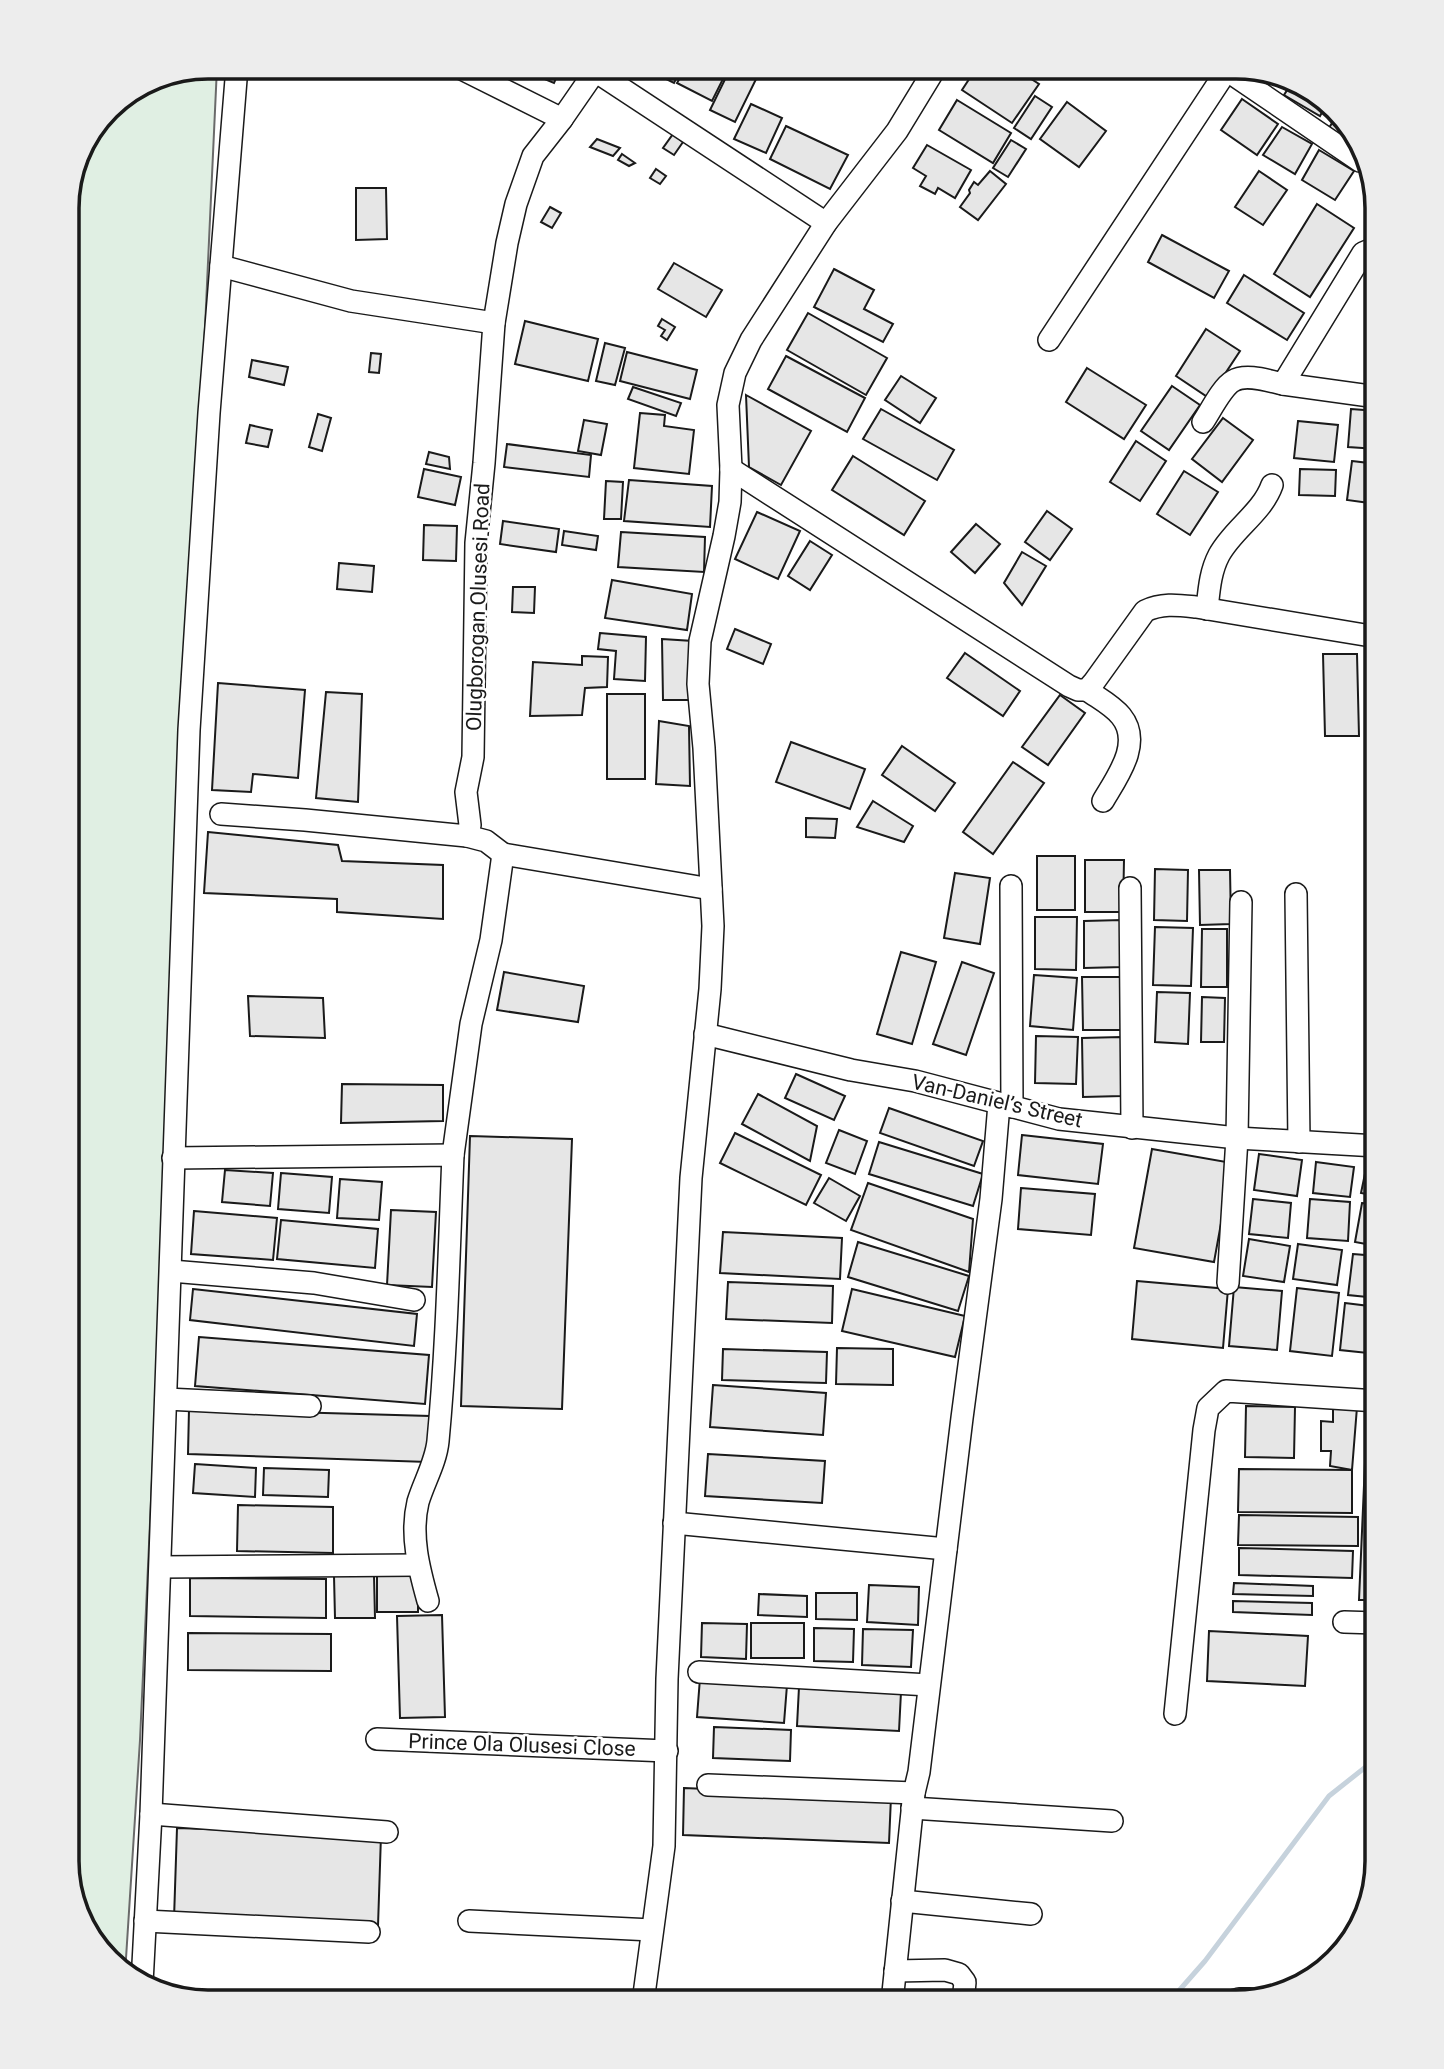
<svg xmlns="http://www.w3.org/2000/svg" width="1444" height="2069" font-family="Roboto,sans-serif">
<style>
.green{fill:#e0efe3;stroke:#6a6a6a;stroke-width:2}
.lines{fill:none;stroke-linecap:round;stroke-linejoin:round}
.stream{stroke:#c6d2dc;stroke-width:5}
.building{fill:#e6e6e6;stroke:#1a1a1a;stroke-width:2}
.minor-casing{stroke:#1a1a1a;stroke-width:24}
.minor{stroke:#fff;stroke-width:21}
.labels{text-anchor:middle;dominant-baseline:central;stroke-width:5;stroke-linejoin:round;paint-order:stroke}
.street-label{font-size:21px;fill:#1a1a1a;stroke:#fff}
.rim{fill:none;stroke:#1a1a1a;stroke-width:3.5}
</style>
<rect width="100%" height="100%" fill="#fff"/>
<path class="green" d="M207,67H217L140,1740L125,1974L85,1932L67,1862V199L77,153L108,107L154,77Z"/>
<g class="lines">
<path class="stream" d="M1169,2002L1205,1961L1329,1796L1377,1758"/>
</g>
<g class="building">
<path d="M516,67H561L554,83Z"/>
<path d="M647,67H682L674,83L646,69Z"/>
<path d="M686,67H729L712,101L677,83Z"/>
<path d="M731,67H762L735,122L710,110Z"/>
<path d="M977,67H1013L1039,84L1012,123L962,90Z"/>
<path d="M1260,71L1284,78V82H1260Z"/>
<path d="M1293,81L1307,86L1326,105L1320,116L1284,95Z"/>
<path d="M1035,96L1052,107L1031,139L1014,128Z"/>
<path d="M1242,99L1278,124L1257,155L1221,130Z"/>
<path d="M957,100L1011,133L993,163L939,130Z"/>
<path d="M1067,102L1106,131L1079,167L1040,139Z"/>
<path d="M751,104L782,118L766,153L734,139Z"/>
<path d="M1337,115L1359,137L1361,146L1329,128Z"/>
<path d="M786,126L848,155L830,189L770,159Z"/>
<path d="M1282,127L1312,144L1295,174L1263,155Z"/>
<path d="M673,134L683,142L674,155L663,148Z"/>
<path d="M597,139L620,148L613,156L590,147Z"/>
<path d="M1011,140L1026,149L1008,177L993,168Z"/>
<path d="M927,145L971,170L955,198L938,188L935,194L920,186L926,176L913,168Z"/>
<path d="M1319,150L1354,171L1335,200L1302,180Z"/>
<path d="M622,154L635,163L629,166L618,160Z"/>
<path d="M656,169L666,176L660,184L650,178Z"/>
<path d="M990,171L1006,184L978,220L960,207L970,193L969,190L974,182L978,185Z"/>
<path d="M1259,171L1287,190L1263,225L1235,207Z"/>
<path d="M356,188H386L387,239L356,240Z"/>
<path d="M1317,204L1354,228L1310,297L1274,274Z"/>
<path d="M550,207L561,213L552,228L541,222Z"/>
<path d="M1162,235L1229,271L1214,298L1148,262Z"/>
<path d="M674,263L722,290L706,317L658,289Z"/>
<path d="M834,269L874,290L864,309L893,324L883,342L814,307Z"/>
<path d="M1244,275L1304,313L1287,340L1227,303Z"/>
<path d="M808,313L887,358L866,395L787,350Z"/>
<path d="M662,319L675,327L667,340L661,336L665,330L658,326Z"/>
<path d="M525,321L598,339L588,381L515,364Z"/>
<path d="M1206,329L1240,351L1209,398L1176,376Z"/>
<path d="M605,343L625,348L615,385L596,381Z"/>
<path d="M627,352L697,370L690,399L620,381Z"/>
<path d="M371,353L381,354L379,373L369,372Z"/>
<path d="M786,356L865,398L847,432L768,389Z"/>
<path d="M252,360L288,367L284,385L249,377Z"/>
<path d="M1087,368L1146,405L1124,439L1066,402Z"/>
<path d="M901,376L936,398L920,423L885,400Z"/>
<path d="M1172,386L1200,405L1169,450L1141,431Z"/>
<path d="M633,387L681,403L676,416L628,399Z"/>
<path d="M746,395L811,431L781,485L749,467Z"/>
<path d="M881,409L954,450L937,480L863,439Z"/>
<path d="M1351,409L1377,411V449L1348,447Z"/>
<path d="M640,413L665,415L664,426L694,430L689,474L634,468Z"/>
<path d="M318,414L331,418L322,451L309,447Z"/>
<path d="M1223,418L1253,440L1222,482L1192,459Z"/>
<path d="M584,420L607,424L601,455L578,451Z"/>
<path d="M1298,421L1338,425L1334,462L1294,458Z"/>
<path d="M250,425L272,430L268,447L246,443Z"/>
<path d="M1136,441L1166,461L1140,501L1110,482Z"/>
<path d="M507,444L591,455L589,477L504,467Z"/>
<path d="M429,452L449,457L450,469L426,464Z"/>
<path d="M853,456L925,501L904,535L832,490Z"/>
<path d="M1352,461L1377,464V504L1347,500Z"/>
<path d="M424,469L461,477L455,505L418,497Z"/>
<path d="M1300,469L1336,470L1335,496L1299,495Z"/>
<path d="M1184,471L1218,492L1190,535L1157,514Z"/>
<path d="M629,480L712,486L710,527L624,521Z"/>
<path d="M606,481L623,482L621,519H604Z"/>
<path d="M1047,511L1072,529L1050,560L1025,542Z"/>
<path d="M757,512L800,531L778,579L735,559Z"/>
<path d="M503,521L559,529L556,552L500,544Z"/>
<path d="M976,524L1000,544L975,573L951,552Z"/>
<path d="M424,525L457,526L456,561L423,560Z"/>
<path d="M564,531L598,536L596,550L562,545Z"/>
<path d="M621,532L705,537L704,572L618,567Z"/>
<path d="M810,541L832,555L810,590L788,576Z"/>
<path d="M1022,552L1046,566L1022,605L1004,583Z"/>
<path d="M339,563L374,566L372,592L337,589Z"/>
<path d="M612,580L692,594L687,630L605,618Z"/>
<path d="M513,587H535L534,613L512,612Z"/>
<path d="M735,629L771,644L763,664L727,649Z"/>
<path d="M600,633L646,637L645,681L614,679L616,651L598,649Z"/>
<path d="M662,639L693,641V700H663Z"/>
<path d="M965,653L1020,691L1003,716L947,678Z"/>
<path d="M1323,654H1357L1359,736H1325Z"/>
<path d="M582,656L608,657L607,687L585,688L582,715L530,716L533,662L582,665Z"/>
<path d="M218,683L305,690L298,778L253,774L251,792L212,790Z"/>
<path d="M326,692L362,694L358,802L316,798Z"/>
<rect x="607" y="694" width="38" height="85"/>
<path d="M1060,695L1085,713L1048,765L1022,747Z"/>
<path d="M659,721L689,726L690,786L656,784Z"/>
<path d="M791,742L865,769L850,809L776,782Z"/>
<path d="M902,746L955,783L935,811L882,775Z"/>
<path d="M1013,762L1044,783L993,854L963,832Z"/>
<path d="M873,801L913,826L904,842L857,827Z"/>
<path d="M806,818L837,819L835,838L806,837Z"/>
<path d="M208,832L338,845L342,861L443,865V919L337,912V899L204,893Z"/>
<rect x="1037" y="856" width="38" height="54"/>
<path d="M1085,860H1124L1123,912H1085Z"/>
<path d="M1155,869L1188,870L1187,921L1154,920Z"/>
<path d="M1199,870H1230L1231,924L1200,925Z"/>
<path d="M955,873L990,878L980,944L944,938Z"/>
<path d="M1035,917H1077L1076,970L1035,969Z"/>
<path d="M1122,920L1123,967L1084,968V921Z"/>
<path d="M1155,927L1193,928L1191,986L1153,985Z"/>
<path d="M1202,929H1227V987H1201Z"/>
<path d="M901,952L936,962L912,1044L877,1034Z"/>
<path d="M962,962L994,973L966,1055L933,1044Z"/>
<path d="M504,972L584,986L578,1022L497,1010Z"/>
<path d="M1034,975L1077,978L1073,1030L1030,1026Z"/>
<path d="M1082,977H1121L1122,1030H1083Z"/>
<path d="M1157,992L1190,993L1188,1044L1155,1042Z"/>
<path d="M248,996L323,998L325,1038L250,1036Z"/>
<path d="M1202,997L1225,998L1224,1042H1201Z"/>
<path d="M1036,1036L1078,1037L1076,1084L1035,1083Z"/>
<path d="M1121,1037L1122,1096L1083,1097L1082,1038Z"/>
<path d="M796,1074L845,1096L834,1120L785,1098Z"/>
<path d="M342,1084L443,1085V1121L341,1123Z"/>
<path d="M758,1094L817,1126L810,1161L742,1124Z"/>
<path d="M889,1108L983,1141L974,1166L880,1133Z"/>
<path d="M839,1130L867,1141L855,1174L826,1163Z"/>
<path d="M735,1133L821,1175L806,1205L720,1163Z"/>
<path d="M1022,1135L1103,1144L1098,1184L1018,1175Z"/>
<path d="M470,1136L572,1139L562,1409L461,1406Z"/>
<path d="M879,1142L983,1174L973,1206L869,1174Z"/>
<path d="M1152,1149L1232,1163L1214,1262L1134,1248Z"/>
<path d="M1259,1154L1302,1160L1297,1196L1254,1190Z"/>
<path d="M1368,1159L1377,1160V1196L1361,1193Z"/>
<path d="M1316,1162L1354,1167L1350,1197L1313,1193Z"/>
<path d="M225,1170L273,1173L270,1206L222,1202Z"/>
<path d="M281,1173L332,1177L329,1213L278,1209Z"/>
<path d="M829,1178L860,1196L846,1221L814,1203Z"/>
<path d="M340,1179L382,1182L379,1220L337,1218Z"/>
<path d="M868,1183L973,1219L969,1272L851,1230Z"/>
<path d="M1021,1188L1095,1194L1091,1235L1018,1229Z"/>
<path d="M1253,1199L1291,1203L1288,1238L1249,1234Z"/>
<path d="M1310,1199L1350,1202L1348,1241L1307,1238Z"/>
<path d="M1362,1203L1377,1205V1246L1355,1242Z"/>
<path d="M391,1210L436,1212L432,1287L387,1285Z"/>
<path d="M194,1211L277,1218L273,1260L191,1254Z"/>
<path d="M281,1220L378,1229L375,1268L277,1259Z"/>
<path d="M723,1232L842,1238L840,1279L720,1273Z"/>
<path d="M1249,1239L1290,1246L1284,1282L1243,1276Z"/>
<path d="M858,1242L969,1276L958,1311L848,1277Z"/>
<path d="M1298,1244L1342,1250L1337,1285L1293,1279Z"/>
<path d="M1353,1254L1377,1256V1298L1348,1295Z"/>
<path d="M1137,1281L1228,1289L1223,1348L1132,1339Z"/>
<path d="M728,1282L833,1286L832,1323L726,1319Z"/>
<path d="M1234,1287L1282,1291L1277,1350L1229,1346Z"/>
<path d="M1297,1288L1339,1293L1332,1356L1290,1351Z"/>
<path d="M193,1289L417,1314L414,1346L190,1320Z"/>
<path d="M852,1289L965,1316L955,1357L842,1331Z"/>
<path d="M1345,1303L1377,1307V1354L1340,1350Z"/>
<path d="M199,1337L429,1355L425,1404L195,1386Z"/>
<path d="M837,1348L893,1349V1385L836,1384Z"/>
<path d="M723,1349L827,1352L826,1383L722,1380Z"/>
<path d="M713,1385L826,1393L823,1435L710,1427Z"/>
<path d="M1246,1406L1295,1407L1294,1458L1245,1457Z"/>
<path d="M1333,1407H1357L1352,1470L1330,1466L1331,1451H1321V1421L1333,1422Z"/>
<path d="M189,1409L430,1416L428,1462L188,1454Z"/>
<path d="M1367,1417L1377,1418V1600H1359Z"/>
<path d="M708,1454L825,1461L822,1503L705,1496Z"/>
<path d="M195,1464L256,1468L255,1497L193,1493Z"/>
<path d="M264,1468L329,1470L328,1497L263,1495Z"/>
<path d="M1239,1469L1352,1470V1513L1238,1512Z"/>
<path d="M238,1505L333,1507V1553L237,1551Z"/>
<path d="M1239,1515L1358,1517V1546L1238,1545Z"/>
<path d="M1239,1548L1353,1551L1352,1578L1239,1575Z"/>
<path d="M374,1575L375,1618H335L334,1576Z"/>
<rect x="377" y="1576" width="41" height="36"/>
<path d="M190,1578L326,1579V1618L190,1616Z"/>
<path d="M1234,1583L1313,1586V1596L1233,1594Z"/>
<path d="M869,1585L919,1587L918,1625L867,1622Z"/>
<path d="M816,1593H857V1620L816,1619Z"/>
<path d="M759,1594L807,1596V1617L758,1615Z"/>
<path d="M1233,1601L1312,1603V1615L1233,1612Z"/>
<path d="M442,1615L445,1717L400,1718L397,1616Z"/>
<path d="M702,1623L747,1624L746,1659L701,1657Z"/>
<rect x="751" y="1623" width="53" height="35"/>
<path d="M814,1628L854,1629L853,1662L814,1661Z"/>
<path d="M863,1629L913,1630L911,1667L862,1665Z"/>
<path d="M1209,1631L1308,1636L1305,1686L1207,1681Z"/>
<path d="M188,1633L331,1634V1671L188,1670Z"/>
<path d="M700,1678L787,1685L784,1723L697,1717Z"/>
<path d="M799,1687L901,1692L899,1731L797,1726Z"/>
<path d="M714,1727L791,1730L790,1761L713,1758Z"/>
<path d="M684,1788L891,1797L889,1843L683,1835Z"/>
<path d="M177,1828L381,1835L378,1926L174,1919Z"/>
</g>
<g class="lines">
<g class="minor-casing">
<g id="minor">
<path d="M458,67L562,119"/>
<path d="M598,67L562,119L533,156L516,204L507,243L494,323L484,463L476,543L473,757L466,792L470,825L467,836L486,841L503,854L711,889"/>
<path d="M1222,67L1360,161"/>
<path d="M595,71L826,223"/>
<path d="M221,266L351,301L494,323"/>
<path d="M1049,340L1227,70"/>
<path d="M1377,397L1283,384L1363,253L1377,247"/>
<path d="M1203,422C1210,412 1222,387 1233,381C1246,373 1269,381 1283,384"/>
<path d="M731,469L1069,686L1078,690H1087L1094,682L1145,611C1162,603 1177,605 1196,607L1377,637"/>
<path d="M1207,609C1209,591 1210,572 1219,555C1233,529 1262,513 1272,485"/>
<path d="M1087,690C1098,698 1112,705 1121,716C1143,743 1117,777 1103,801"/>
<path d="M221,814L305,820L467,836"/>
<path d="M1011,886L1012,1107"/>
<path d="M1130,888L1132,1128"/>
<path d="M1296,894L1299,1142"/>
<path d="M705,1034L851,1070L915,1081L1059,1119L1237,1138L1377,1146"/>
<path d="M453,1155L471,1024L491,940L503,854"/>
<path d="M173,1158L453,1155C449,1250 447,1346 438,1441C436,1462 424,1482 418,1502C410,1535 419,1569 428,1601"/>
<path d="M171,1271L314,1283L414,1300"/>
<path d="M1228,1283L1237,1138L1241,902"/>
<path d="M166,1399L310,1406"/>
<path d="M674,1523L946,1549"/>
<path d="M161,1567L418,1565"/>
<path d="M1344,1622L1377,1623"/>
<path d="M699,1672L929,1685"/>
<path d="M1175,1714L1204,1430L1208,1408L1226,1391L1377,1401"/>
<path d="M377,1739L667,1751"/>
<path d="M708,1785L914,1793"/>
<path d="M912,1808L1112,1821"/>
<path d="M151,1814L387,1832"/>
<path d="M902,1901L1031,1914"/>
<path d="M145,1921L369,1932"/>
<path d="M469,1921L652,1930"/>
<path d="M895,1971L945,1970L959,1974L965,1982L963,2002"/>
<path d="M142,1983L151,1814L189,730L209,413L237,67"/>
<path d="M643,2002L664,1846L667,1679L691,1178L710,989L713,926L704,748L698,684L700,641L724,536L730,502L731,469L728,405L735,373L751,340L826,223L897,131L936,67"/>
<path d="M892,2002L914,1793L919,1772L962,1418L991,1199L999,1104"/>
<path d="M1228,2002L1239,1999H1250"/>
</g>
</g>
<use href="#minor" class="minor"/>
</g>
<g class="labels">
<g class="street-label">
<text transform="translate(478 607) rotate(-88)">Olugborogan Olusesi Road</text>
<text transform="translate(997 1101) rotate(13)">Van-Daniel’s Street</text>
<text transform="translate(522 1745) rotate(2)">Prince Ola Olusesi Close</text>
</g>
</g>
<path d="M0 0H1444V2069H0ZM208 79H1236A129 129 0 0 1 1365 208V1861A129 129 0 0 1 1236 1990H208A129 129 0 0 1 79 1861V208A129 129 0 0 1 208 79Z" fill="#ededed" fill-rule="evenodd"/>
<path class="rim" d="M208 79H1236A129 129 0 0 1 1365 208V1861A129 129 0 0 1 1236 1990H208A129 129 0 0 1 79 1861V208A129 129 0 0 1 208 79Z"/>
</svg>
